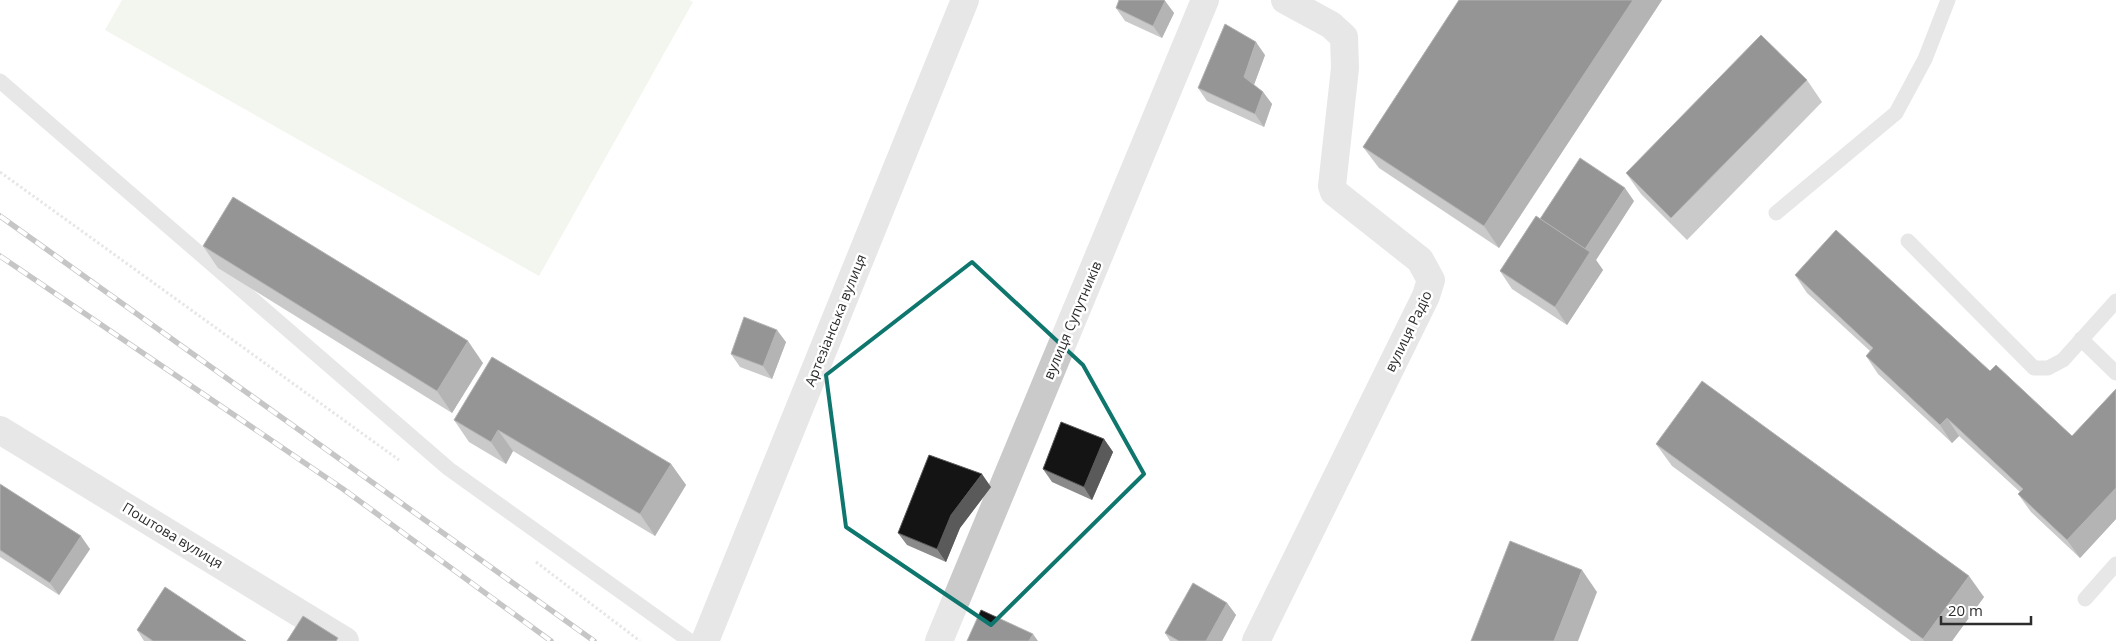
<svg xmlns="http://www.w3.org/2000/svg" width="2116" height="641" font-family="'Open Sans',sans-serif">
<style>
.green{fill:#e3ecda}
.lines{fill:none;stroke-linecap:round;stroke-linejoin:round}
.path{stroke:#cacaca;stroke-width:3;stroke-dasharray:2.5 2.5;stroke-linecap:butt}
.service{stroke:#cacaca;stroke-width:15}
.minor{stroke:#cacaca;stroke-width:28}
.rail-casing{stroke:#828282;stroke-width:5.5}
.rail{stroke:#fff;stroke-width:4;stroke-dasharray:11;stroke-linecap:butt}
.wall{fill:#8a8a8a}
.shaded-wall{fill:#5a5a5a}
.building{fill:#141414;stroke:#5a5a5a}
.marked{fill:none;stroke:#0f766e;stroke-width:4;stroke-linejoin:round}
.labels{text-anchor:middle;dominant-baseline:central;stroke-width:5;stroke-linejoin:round;paint-order:stroke}
.street-label{font-size:14px;fill:#2d2d2d;stroke:#fff}
</style>
<rect width="100%" height="100%" fill="#fff"/>
<path class="green" d="M122,0H689L693,2L539,276L105,30Z"/>
<g class="lines">
<g class="path">
<path d="M0,172L399,460"/>
<path d="M536,562L640,641"/>
</g>
<g class="service">
<path d="M0,81L449,469L690,641"/>
<path d="M1776,213L1896,113L1925,59L1948,0"/>
<path d="M1908,241L2034,368H2048L2063,360L2116,301"/>
<path d="M2081,339L2116,373"/>
<path d="M2085,599L2116,564"/>
</g>
<g class="minor">
<path d="M0,430L345,641"/>
<path d="M705,641L965,0"/>
<path d="M939,641L1205,0"/>
<path d="M1256,641L1426,296L1431,280L1420,260L1334,192L1332,186L1345,68L1344,37L1331,25L1285,0"/>
</g>
<g class="rail-casing">
<g id="rail">
<path d="M0,216L594,641"/>
<path d="M0,256L343,489L551,641"/>
</g>
</g>
<use href="#rail" class="rail"/>
</g>
<g class="wall">
<path d="M1459,0H1662L1499,248L1379,168L1363,147Z"/>
<path d="M1165,1L1174,13L1162,38L1125,21L1116,8Z"/>
<path d="M1265,55L1254,85L1263,92L1272,104L1264,127L1207,101L1198,88Z"/>
<path d="M1807,80L1822,102L1687,240L1641,194L1626,173Z"/>
<path d="M1634,201L1596,260L1603,270L1567,325L1512,289L1500,271L1540,219Z"/>
<path d="M203,246L483,363L452,413L218,268Z"/>
<path d="M1795,275L1990,371L2072,436L2116,389V519L2080,558L2031,512L2018,494L2020,492L1959,436L1952,443L1878,374L1866,356L1870,351L1807,293Z"/>
<path d="M786,342L772,379L740,367L731,354Z"/>
<path d="M454,420L671,464L686,485L655,536L513,451L506,464L469,442Z"/>
<path d="M1104,439L1113,452L1092,500L1052,482L1043,469Z"/>
<path d="M1656,444L1984,597L1952,641H1911L1672,466Z"/>
<path d="M0,484L90,549L59,595L0,557Z"/>
<path d="M991,487L960,528L946,562L907,545L898,533Z"/>
<path d="M1227,603L1236,615L1222,641H1170L1165,633Z"/>
<path d="M137,630L246,641H144Z"/>
</g>
<g class="shaded-wall">
<path d="M1633,0H1662L1499,248L1484,226Z"/>
<path d="M1165,1L1174,13L1162,38L1153,26Z"/>
<path d="M1256,42L1265,55L1252,90L1244,77Z"/>
<path d="M1263,92L1272,104L1264,127L1255,114Z"/>
<path d="M1625,188L1634,201L1596,260L1603,270L1567,325L1555,307L1584,251Z"/>
<path d="M777,330L786,342L772,379L763,366Z"/>
<path d="M468,341L483,363L452,413L437,391Z"/>
<path d="M1947,418L1959,436L1952,443L1940,425Z"/>
<path d="M498,430L513,451L506,464L491,442Z"/>
<path d="M1104,439L1113,452L1092,500L1084,487Z"/>
<path d="M671,464L686,485L655,536L640,514Z"/>
<path d="M982,474L991,487L960,528L946,562L937,549L951,515Z"/>
<path d="M2116,488V519L2080,558L2067,540Z"/>
<path d="M81,536L90,549L59,595L50,583Z"/>
<path d="M1582,570L1597,592L1578,641H1554Z"/>
<path d="M1969,576L1984,597L1952,641H1924L1923,639Z"/>
<path d="M1227,603L1236,615L1222,641H1206Z"/>
<path d="M1033,634L1038,641H1029Z"/>
</g>
<g class="building">
<path d="M1119,0H1164L1165,1L1153,26L1116,8Z"/>
<path d="M1459,0H1633L1484,226L1363,147Z"/>
<path d="M1225,24L1256,42L1244,77L1263,92L1255,114L1198,88Z"/>
<path d="M1761,35L1807,80L1671,218L1626,173Z"/>
<path d="M1580,158L1625,188L1585,249L1540,219Z"/>
<path d="M233,197L468,341L437,391L203,246Z"/>
<path d="M1536,216L1590,252L1555,307L1500,271Z"/>
<path d="M1836,230L1990,371L1996,365L2072,436L2116,389V488L2067,540L2018,494L2023,489L1947,418L1940,425L1866,356L1873,348L1795,275Z"/>
<path d="M744,317L777,330L763,366L731,354Z"/>
<path d="M492,357L671,464L640,514L498,430L491,442L454,420Z"/>
<path d="M1702,381L1969,576L1923,639L1656,444Z"/>
<path d="M1061,422L1104,439L1084,487L1043,469Z"/>
<path d="M929,455L982,474L951,515L937,549L898,533Z"/>
<path d="M0,484L81,536L50,583L0,550Z"/>
<path d="M1510,541L1582,570L1554,641H1471Z"/>
<path d="M1193,583L1227,603L1206,641H1179L1165,633Z"/>
<path d="M165,587L246,641H153L137,630Z"/>
<path d="M981,610L1033,634L1029,641H967Z"/>
<path d="M303,616L338,638L336,641H287Z"/>
</g>
<path d="M0 0H2116V641H0ZM972,262L1083,365L1144,474L991,625L846,527L826,375Z" fill="#fff" fill-opacity=".55" fill-rule="evenodd"/>
<path class="marked" d="M972,262L1083,365L1144,474L991,625L846,527L826,375Z"/>
<g class="labels">
<g class="street-label">
<text transform="translate(835 320) rotate(-68)">Артезіанська вулиця</text>
<text transform="translate(1072 320) rotate(-67)">вулиця Супутників</text>
<text transform="translate(1408 331) rotate(-64)">вулиця Радіо</text>
<text transform="translate(173 535) rotate(31)">Поштова вулиця</text>
</g>
</g>
<path d="M1941 616v8h90v-8" fill="none" stroke="#2d2d2d" stroke-width="2.5"/>
<text x="1948" y="616" font-size="15" fill="#2d2d2d" stroke="#ffffff" stroke-width="4" paint-order="stroke">20 m</text>
</svg>
